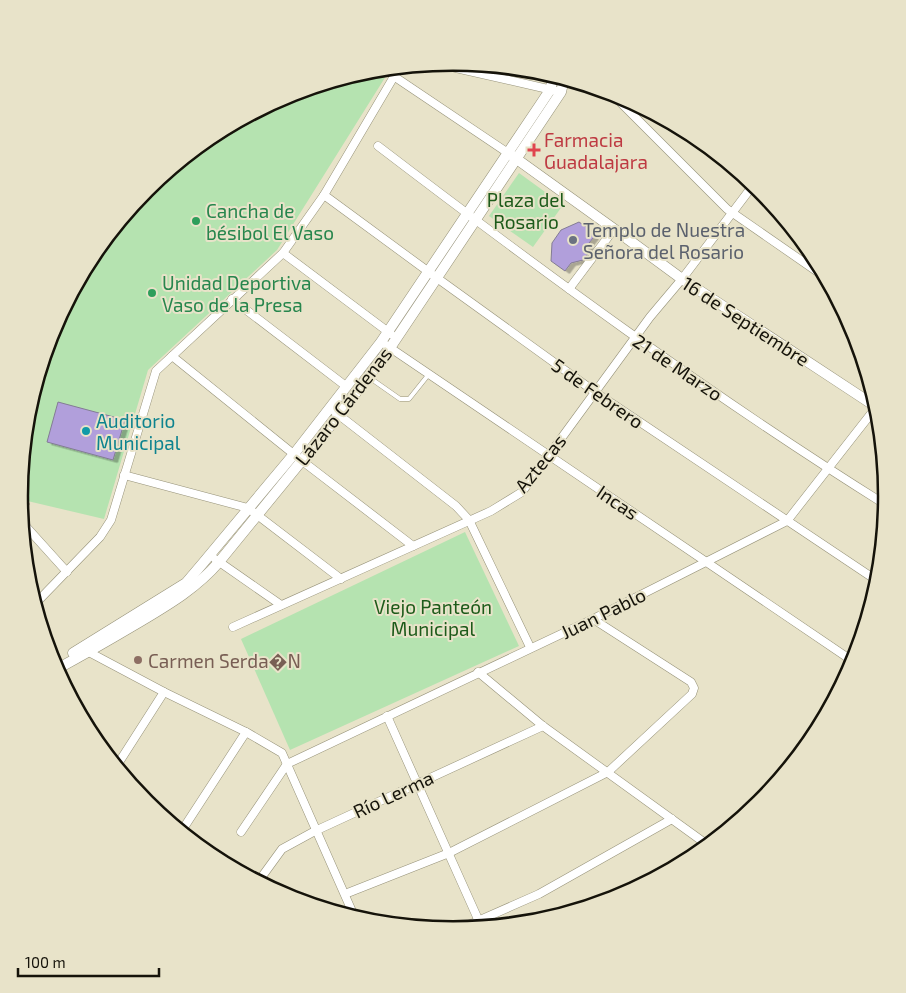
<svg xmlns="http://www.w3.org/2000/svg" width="906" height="993" font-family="'Exo 2',sans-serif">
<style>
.green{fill:#b5e3b0}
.building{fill:#b19fdb;stroke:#837c94;filter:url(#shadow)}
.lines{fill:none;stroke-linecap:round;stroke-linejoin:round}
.service-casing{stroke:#969279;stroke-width:5}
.minor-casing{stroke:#969279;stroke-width:9}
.tertiary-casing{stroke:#969279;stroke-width:11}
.service{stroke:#fff;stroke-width:4}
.minor{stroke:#fff;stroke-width:8}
.tertiary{stroke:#fff;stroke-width:10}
.health-dot{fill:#e0444e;stroke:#e8e3c9;stroke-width:2}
.leisure-dot{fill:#2e9e5b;stroke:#e8e3c9;stroke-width:2}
.worship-dot{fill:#6b7280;stroke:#e8e3c9;stroke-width:2}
.culture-dot{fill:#0f9aa8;stroke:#e8e3c9;stroke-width:2}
.education-dot{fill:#8d6e63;stroke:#e8e3c9;stroke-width:2}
.labels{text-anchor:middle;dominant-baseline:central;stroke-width:4;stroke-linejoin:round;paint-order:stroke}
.health-label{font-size:19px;fill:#be3a42;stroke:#e8e3c9;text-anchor:start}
.park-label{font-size:19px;fill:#1d5b1a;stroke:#e8e3c9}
.leisure-label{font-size:19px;fill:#27864d;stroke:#e8e3c9;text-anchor:start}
.worship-label{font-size:19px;fill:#5b616d;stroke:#e8e3c9;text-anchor:start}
.street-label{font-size:19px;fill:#15130a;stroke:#e8e3c9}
.culture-label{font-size:19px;fill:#0d838f;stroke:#e8e3c9;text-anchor:start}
.education-label{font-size:19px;fill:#785e54;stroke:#e8e3c9;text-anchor:start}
.rim{fill:none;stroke:#15130a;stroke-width:2.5}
</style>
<defs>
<filter id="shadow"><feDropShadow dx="4.5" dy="2.5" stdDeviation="0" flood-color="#0004"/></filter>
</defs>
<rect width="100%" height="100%" fill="#e8e3c9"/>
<g class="green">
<path d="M391,68L277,250L148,370L104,519L19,499L27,412L52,330L92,255L146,189L212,135L287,95L369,71Z"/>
<path d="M519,173L563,205L533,247L489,216Z"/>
<path d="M465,532L519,646L290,750L241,639Z"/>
</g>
<g class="building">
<path d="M579,222L592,231L594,237L589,243V252L583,260L571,263L565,271L551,261L552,243L561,230Z"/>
<path d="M58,402L125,420L113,460L47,442Z"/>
</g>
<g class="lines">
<g class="service-casing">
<g id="service">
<path d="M370,378L400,399H409L429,374"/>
<path d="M20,510L27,504"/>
</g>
</g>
<g class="minor-casing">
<g id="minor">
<path d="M438,64L561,92"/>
<path d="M395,77L508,153"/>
<path d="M611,93L727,209L825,277"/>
<path d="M378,146C543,272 710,395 886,505"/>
<path d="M324,195L437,278L595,392L879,582"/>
<path d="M283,253L391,334"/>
<path d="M569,289L614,229"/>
<path d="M232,299L347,387"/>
<path d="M386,345L854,662"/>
<path d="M172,356L301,460L413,546"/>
<path d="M335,412L456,506L469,520L530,647"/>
<path d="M124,475L248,508L341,579"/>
<path d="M21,521L67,572"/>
<path d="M215,559L281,605"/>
<path d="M34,605L100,537L111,520L156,371L283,253L324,195L399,68"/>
<path d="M233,627L491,511L522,492L650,317L682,279L754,184"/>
<path d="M85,650L164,692L246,732L282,753L355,918"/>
<path d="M478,672L543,726L709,846"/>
<path d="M387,716L482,928"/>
<path d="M116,767L164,692"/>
<path d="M181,832L246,732"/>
<path d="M241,832L287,764L593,619L787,521L877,406"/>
<path d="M258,882L282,849L315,831L543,726"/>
<path d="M345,894L449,853L608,772L692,694L694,688L691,682L593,619"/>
<path d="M455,931L539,894L672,819"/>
</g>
</g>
<g class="tertiary-casing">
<g id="tertiary">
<path d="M511,155L614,229L682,279L878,408"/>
<path d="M73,653L186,583L203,563L294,454L381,342L540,105L550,90L554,76"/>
<path d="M55,670C83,655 109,640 136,624C166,606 196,589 219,562L339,415L390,348L561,92L564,79"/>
</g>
</g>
<use href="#service" class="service"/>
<use href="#minor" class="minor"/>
<use href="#tertiary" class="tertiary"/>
</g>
<path class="health-dot" d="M531.5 142.5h5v5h5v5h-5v5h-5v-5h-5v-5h5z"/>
<g class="leisure-dot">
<circle cx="196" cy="221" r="5"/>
<circle cx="152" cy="293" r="5"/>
</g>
<circle class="worship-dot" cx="573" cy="240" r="5"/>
<circle class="culture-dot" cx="86" cy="431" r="5"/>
<circle class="education-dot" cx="138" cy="660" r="5"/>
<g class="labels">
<g class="health-label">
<text x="544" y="139">Farmacia<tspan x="544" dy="22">Guadalajara</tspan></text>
</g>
<g class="park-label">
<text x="526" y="199">Plaza del<tspan x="526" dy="22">Rosario</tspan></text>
<text x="433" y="606">Viejo Panteón<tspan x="433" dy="22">Municipal</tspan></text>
</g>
<g class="leisure-label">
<text x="206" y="210">Cancha de<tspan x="206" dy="22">bésibol El Vaso</tspan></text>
<text x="162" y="282">Unidad Deportiva<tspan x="162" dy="22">Vaso de la Presa</tspan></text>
</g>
<g class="worship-label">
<text x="583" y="229">Templo de Nuestra<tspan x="583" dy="22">Señora del Rosario</tspan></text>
</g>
<g class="street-label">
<text transform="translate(746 321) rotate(33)">16 de Septiembre</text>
<text transform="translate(678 367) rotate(34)">21 de Marzo</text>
<text transform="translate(598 393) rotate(35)">5 de Febrero</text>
<text transform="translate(343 406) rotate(-52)">Lázaro Cárdenas</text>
<text transform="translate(540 463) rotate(-51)">Aztecas</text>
<text transform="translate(618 502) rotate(34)">Incas</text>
<text transform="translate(603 613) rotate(-26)">Juan Pablo</text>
<text transform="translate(393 794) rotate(-25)">Río Lerma</text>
</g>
<g class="culture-label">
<text x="96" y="420">Auditorio<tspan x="96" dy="22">Municipal</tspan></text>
</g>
<g class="education-label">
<text x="148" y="660">Carmen Serda�N</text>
</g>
</g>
<path d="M0 0H906V993H0ZM28 496a425 425 0 1 1 850 0a425 425 0 1 1-850 0Z" fill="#e8e3c9" fill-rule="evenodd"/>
<path class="rim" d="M28 496a425 425 0 1 1 850 0a425 425 0 1 1-850 0Z"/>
<path d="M18 968v8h141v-8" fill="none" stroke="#15130a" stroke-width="2.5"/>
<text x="25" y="968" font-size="15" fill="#15130a" stroke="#e8e3c9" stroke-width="4" paint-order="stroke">100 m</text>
</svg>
